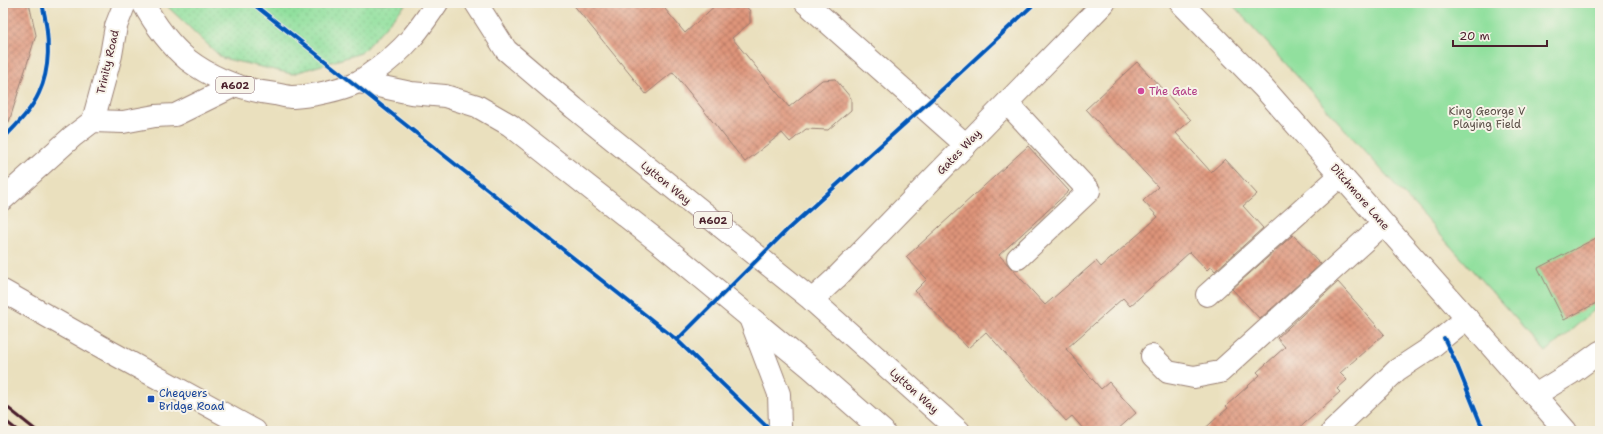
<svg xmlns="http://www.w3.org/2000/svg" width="1603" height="434" font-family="'Shantell Sans',sans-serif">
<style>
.grass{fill:url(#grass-dots);stroke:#6e8064}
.park{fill:#91e09e;stroke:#6e8064}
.building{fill:url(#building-cross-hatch)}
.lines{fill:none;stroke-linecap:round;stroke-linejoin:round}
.minor-casing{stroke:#9a8074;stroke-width:24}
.major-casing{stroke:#9a8074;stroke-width:24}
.minor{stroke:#fff;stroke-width:22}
.major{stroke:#fff;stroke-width:22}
.rail{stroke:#4a1f2b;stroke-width:3}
.cycleway-casing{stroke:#f7f3e8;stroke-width:6}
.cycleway{stroke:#0057b8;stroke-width:4}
.hotel-dot{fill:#d1479c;stroke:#f7f3e8;stroke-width:1.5}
.transit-dot{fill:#1a4fb4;stroke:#f7f3e8;stroke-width:1.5}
.labels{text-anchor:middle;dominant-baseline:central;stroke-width:4;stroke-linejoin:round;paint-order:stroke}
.shield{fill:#f7f3e8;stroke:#7e5f64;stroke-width:1}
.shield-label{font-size:10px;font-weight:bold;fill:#4a1f2b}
.street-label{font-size:11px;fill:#4a1f2b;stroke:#f7f3e8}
.hotel-label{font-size:11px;fill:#b23c85;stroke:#f7f3e8;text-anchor:start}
.park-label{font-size:11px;fill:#5c4f48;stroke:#f7f3e8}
.transit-label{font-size:11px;fill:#164399;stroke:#f7f3e8;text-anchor:start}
</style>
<defs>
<pattern id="grass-dots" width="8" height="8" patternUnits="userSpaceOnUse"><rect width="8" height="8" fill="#91e09e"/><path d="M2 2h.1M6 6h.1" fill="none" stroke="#7fc088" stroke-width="1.8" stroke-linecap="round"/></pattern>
<pattern id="building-cross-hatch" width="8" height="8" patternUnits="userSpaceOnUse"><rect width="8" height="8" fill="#de947a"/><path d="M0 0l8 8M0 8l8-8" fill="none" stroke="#b67864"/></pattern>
</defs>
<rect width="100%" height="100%" fill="#f7f3e8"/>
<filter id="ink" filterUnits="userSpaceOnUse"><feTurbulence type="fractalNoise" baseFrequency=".025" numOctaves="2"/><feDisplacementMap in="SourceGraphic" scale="8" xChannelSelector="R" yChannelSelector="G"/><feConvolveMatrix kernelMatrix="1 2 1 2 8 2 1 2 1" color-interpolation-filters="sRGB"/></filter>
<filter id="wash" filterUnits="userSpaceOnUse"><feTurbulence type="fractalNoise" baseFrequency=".012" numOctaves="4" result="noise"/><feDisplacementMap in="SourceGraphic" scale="16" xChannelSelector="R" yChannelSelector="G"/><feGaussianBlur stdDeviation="0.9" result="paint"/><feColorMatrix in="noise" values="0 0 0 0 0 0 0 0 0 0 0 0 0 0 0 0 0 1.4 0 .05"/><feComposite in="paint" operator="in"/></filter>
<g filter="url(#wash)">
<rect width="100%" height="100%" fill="#eae0be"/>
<path class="grass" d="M167,3H407L361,53L292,74L222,58L169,8Z"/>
<path class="park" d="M1231,3H1600V305L1546,352Z"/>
<g id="blocks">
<g class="building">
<path d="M3,3H29L36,35L9,122H3Z"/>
<path d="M572,3H660L685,33L718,3H743L750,11V23L732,38L789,107L822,80L835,79L851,98V110L828,130L806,129L790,142L782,133L745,162L673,72L646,94Z"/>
<path d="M1137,62L1191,120L1176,133L1211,172L1225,159L1257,194L1243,206L1263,228L1215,271L1211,266L1207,270L1190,252L1130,306L1123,298L1066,349L1101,389L1109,382L1136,413L1116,431H1085L1072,416L1066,421L986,332L968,348L915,291L927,279L906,257L1028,146L1069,191L999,255L1045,305L1096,261L1101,267L1158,217L1143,201L1158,187L1086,109Z"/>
<path d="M1293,235L1321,264L1260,319L1232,289Z"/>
<path d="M1600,236V301L1564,320L1538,268Z"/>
<path d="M1338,282L1384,334L1340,373L1347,380L1337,389L1340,392L1296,431H1202L1228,408L1226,406L1260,375L1257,372L1285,347L1277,338Z"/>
</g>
</g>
</g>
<g filter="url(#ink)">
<use href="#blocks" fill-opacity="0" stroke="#9a8074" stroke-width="1"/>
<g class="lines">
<g class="minor-casing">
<g id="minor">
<path d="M806,3L966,145"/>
<path d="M1181,3L1263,87L1566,431"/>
<path d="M1007,103L1089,191L1018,258"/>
<path d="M93,121L111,55L116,26L125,3"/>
<path d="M3,199L72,137L93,121L123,122L155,116L175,115L236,85"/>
<path d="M3,291L107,350L255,431"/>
<path d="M1207,295L1341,175"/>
<path d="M812,300L836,278L1104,3"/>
<path d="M750,318L779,394L780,426L779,431"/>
<path d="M1152,356L1168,372L1194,377L1220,372L1383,224"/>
<path d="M1535,395L1571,373L1600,352"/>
<path d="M1333,431L1397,370L1429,349L1467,318"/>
</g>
</g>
<g class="major-casing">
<g id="major">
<path d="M143,3C154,23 170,45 188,60C213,79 244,90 275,94C281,95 287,97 293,97C313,96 340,90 358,82C364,79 370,74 376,70C405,49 417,33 437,3"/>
<path d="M476,3L506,50L574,108L812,300L959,431"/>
<path d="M359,82L411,93L445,96L477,106L510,125L660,243L810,367L883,431"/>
</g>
</g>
<use href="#minor" class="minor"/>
<use href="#major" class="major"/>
<g class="rail">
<path d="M3,404L37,431"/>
<path d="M3,419L18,431"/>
</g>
<g class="cycleway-casing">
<g id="cycleway">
<path d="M252,3L677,340L771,431"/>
<path d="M3,139C16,125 31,111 39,93C52,65 49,32 42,3"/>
<path d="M1444,338L1457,365L1480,422L1486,431"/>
<path d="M677,340L788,229L932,99L1035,3"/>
</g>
</g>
<use href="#cycleway" class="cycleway"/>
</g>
</g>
<circle class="hotel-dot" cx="1141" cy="91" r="4"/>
<rect class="transit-dot" x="147" y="395" width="8" height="8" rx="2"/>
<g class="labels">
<g class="shield">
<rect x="216" y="77" width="38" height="16" rx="3"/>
<rect x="694" y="212" width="38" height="16" rx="3"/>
</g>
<g class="shield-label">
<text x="235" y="85">A602</text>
<text x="713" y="220">A602</text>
</g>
<g class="street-label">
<text transform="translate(108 62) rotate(-77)">Trinity Road</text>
<text transform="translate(959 152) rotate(-46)">Gates Way</text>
<text transform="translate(666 183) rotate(39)">Lytton Way</text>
<text transform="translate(1360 197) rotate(49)">Ditchmore Lane</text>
<text transform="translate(914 391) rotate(42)">Lytton Way</text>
</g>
<g class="hotel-label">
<text x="1149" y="91">The Gate</text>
</g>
<g class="park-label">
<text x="1487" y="111">King George V<tspan x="1487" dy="13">Playing Field</tspan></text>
</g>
<g class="transit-label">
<text x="159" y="393">Chequers<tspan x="159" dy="13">Bridge Road</tspan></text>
</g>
</g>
<rect width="1603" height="434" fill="none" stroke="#f7f3e8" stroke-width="16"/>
<path d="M1453 40v6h94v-6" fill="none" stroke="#4a1f2b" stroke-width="2"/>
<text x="1459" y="40" font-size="12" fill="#4a1f2b" stroke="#f7f3e8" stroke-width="3" paint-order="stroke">20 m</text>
</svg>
